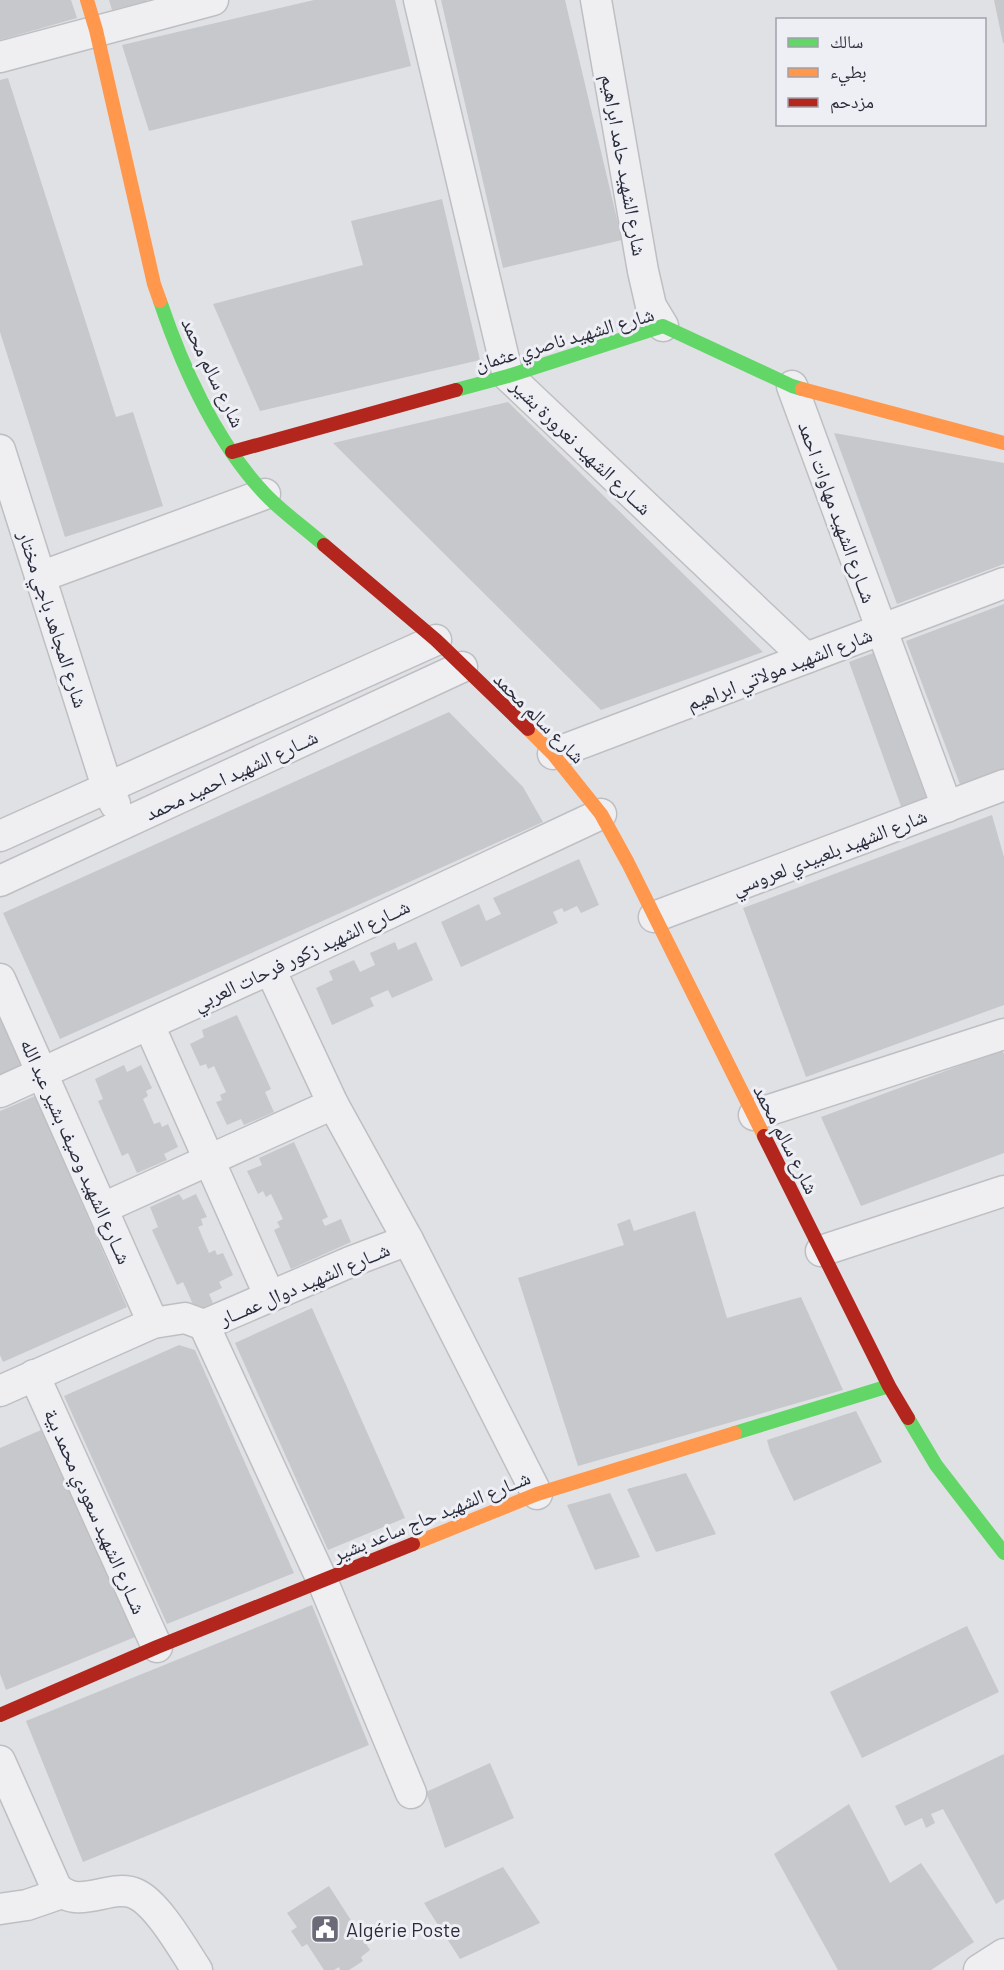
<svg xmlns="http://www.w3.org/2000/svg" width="1004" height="1970" font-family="Barlow,'Noto Naskh Arabic',sans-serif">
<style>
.building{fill:#c6c8cb}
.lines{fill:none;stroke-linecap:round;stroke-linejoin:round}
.street-casing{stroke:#bebfc3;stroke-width:33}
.street{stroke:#efeff2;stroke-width:30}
.fast{stroke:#63d668;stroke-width:14}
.slow{stroke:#ff974d;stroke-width:14}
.jam{stroke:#b3261e;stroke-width:14}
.labels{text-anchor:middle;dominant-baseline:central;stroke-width:6;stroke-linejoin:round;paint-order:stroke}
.street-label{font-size:20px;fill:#2a2c3b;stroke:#eeeff4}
.poi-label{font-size:20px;fill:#2a2c3b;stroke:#eeeff4;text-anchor:start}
</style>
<rect width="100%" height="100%" fill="#e0e1e5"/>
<g class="building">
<path d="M0,0H71L77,18L0,40Z"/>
<path d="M109,0H147V1L112,10Z"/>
<path d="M314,0H395L411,66L149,131L122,45Z"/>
<path d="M441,0H565L622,240L503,268Z"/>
<path d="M994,0H1004V43H1003Z"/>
<path d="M8,78L116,417L133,412L163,506L65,537L0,332V80Z"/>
<path d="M442,199L480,360L260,411L213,304L363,265L351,221Z"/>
<path d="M508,402L667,558L763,652L601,710L333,443Z"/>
<path d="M834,433L1004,463V564L897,604Z"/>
<path d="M1004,604V772L961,787L906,641Z"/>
<path d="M873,653L927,800L902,809L849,662Z"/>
<path d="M449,712L523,787L543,822L60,1039L3,913Z"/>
<path d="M992,815L1004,857V1005L806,1077L743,908Z"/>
<path d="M579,859L599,905L581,913L577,906L564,912L562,908L553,912L558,923L461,967L441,922L479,904L486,921L501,914L493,898Z"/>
<path d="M395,942L398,950L416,942L433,980L392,998L388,990L370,998L374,1006L332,1025L316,988L333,980L329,971L354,960L360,972L375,965L370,953Z"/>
<path d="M237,1015L271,1089L265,1092L274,1112L244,1125L241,1119L227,1125L216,1102L222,1100L220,1095L226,1092L214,1066L208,1069L206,1064L200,1066L190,1044L204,1037L202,1030Z"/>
<path d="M0,1018L21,1065L0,1075Z"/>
<path d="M1002,1050L1004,1054V1153L861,1206L821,1117Z"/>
<path d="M124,1065L127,1072L141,1065L152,1088L146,1091L148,1096L143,1099L154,1124L160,1122L162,1127L168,1124L178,1147L164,1154L167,1160L137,1173L128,1153L122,1156L98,1101L103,1099L95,1079Z"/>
<path d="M35,1096L127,1307L3,1362L0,1355V1111Z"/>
<path d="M294,1142L328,1217L322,1220L325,1226L341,1219L351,1242L291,1269L274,1230L280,1227L277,1222L283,1219L271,1194L266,1197L263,1191L258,1194L247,1171L262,1165L259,1158Z"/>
<path d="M179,1194L183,1200L196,1194L207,1217L201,1219L203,1225L198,1227L209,1253L215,1250L217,1255L223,1253L233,1275L219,1282L222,1288L209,1294L213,1303L196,1311L183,1282L177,1285L152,1230L158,1227L150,1207Z"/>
<path d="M695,1211L727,1318L801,1297L843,1390L578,1466L518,1278L624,1245L617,1224L630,1219L634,1231Z"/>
<path d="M312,1308L405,1518L328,1550L235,1343Z"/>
<path d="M179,1345L195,1350L294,1573L167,1624L64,1396Z"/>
<path d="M856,1411L882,1462L794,1501L770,1451L767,1440Z"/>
<path d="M41,1430L135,1637L6,1690L0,1674V1448Z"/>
<path d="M686,1473L716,1534L656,1552L627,1489Z"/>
<path d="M610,1493L640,1557L595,1570L567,1505Z"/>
<path d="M312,1605L369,1745L83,1862L26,1721Z"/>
<path d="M967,1626L999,1692L862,1758L830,1692Z"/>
<path d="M1004,1754V1899L996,1904L943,1809L931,1814L935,1823L926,1828L922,1818L905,1826L895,1806Z"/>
<path d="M490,1763L514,1818L445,1848L426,1792Z"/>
<path d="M849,1804L890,1883L921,1863L974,1942L931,1970H838L774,1854Z"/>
<path d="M503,1867L540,1923L460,1959L424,1903Z"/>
<path d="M329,1886L370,1950L361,1957L363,1961L349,1970H340L339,1967L334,1970H324L307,1944L302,1947L291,1931L297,1927L287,1913Z"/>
</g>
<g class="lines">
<g class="street-casing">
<g id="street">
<path d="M419,0L508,376L806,658"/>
<path d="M596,0L643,271L651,306L663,326"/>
<path d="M0,57L213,0"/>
<path d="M792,386L947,807"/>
<path d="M0,450L107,787L115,804"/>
<path d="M40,577L265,494"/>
<path d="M553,754L1004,583"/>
<path d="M0,836L436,640"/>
<path d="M0,881L462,667"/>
<path d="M654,917L1004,785"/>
<path d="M270,969L333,1104L408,1240L537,1494"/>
<path d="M0,979L153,1323"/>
<path d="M149,1025L270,1297"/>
<path d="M0,1092L270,969L601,814"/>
<path d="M754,1115L1004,1034"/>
<path d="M103,1208L333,1104"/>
<path d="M821,1251L1004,1191"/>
<path d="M204,1325L322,1580L411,1793"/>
<path d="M34,1375L157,1647"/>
<path d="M0,1391L153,1323L185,1318L204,1325L350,1262L408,1240"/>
<path d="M0,1761L56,1887C79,1912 111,1882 136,1894C158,1904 183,1949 197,1970"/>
<path d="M0,1909L27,1905L62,1893"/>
<path d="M979,1970L1004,1954"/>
</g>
</g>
<use href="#street" class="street"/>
<g class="fast">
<path d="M160,301C183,369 215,441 265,494C282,512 305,528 324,545"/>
<path d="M456,390L508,376L663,326L792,386L802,389"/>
<path d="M908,1418L936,1465L1004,1553"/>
<path d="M735,1433L889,1386"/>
</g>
<g class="slow">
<path d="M87,0L96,30L154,284L160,301"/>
<path d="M802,389L1004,443"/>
<path d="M528,729L553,754L601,814L628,863L764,1136"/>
<path d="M413,1544L537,1494L735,1433"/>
</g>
<g class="jam">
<path d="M232,452L456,390"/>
<path d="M324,545L436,640L528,729"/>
<path d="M764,1136L889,1386L908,1418"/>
<path d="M0,1715L157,1647L413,1544"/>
</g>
</g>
<defs>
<g id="civic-square" transform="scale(1.5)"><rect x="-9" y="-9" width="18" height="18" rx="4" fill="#6a6b76" stroke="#eeeff4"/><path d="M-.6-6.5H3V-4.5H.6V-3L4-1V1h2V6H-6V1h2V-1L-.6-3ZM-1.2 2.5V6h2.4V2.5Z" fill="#fff"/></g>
</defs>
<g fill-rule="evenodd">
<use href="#civic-square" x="325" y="1929"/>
</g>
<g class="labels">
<g class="street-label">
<text transform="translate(625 165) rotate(80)">شارع الشهيد حامد ابراهيم</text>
<text transform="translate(564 338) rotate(-16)">شارع الشهيد ناصري عثمان</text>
<text transform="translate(214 372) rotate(64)">شارع سالم محمد</text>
<text transform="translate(582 446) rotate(44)">شــارع الشهيد نعرورة بشير</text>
<text transform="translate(838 512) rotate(70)">شــارع الشهيد مهاوات احمد</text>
<text transform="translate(54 619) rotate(72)">شارع المجاهد باجي مختار</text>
<text transform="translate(779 668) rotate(-21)">شارع الشهيد مولاتي ابراهيم</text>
<text transform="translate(540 717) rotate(45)">شارع سالم محمد</text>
<text transform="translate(231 774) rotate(-25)">شــارع الشهيد احميد محمد</text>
<text transform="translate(829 851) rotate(-21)">شارع الشهيد بلعبيدي لعروسي</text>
<text transform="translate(301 954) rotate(-25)">شــارع الشهيد زكور فرحات العربي</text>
<text transform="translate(787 1139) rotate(63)">شارع سالم محمد</text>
<text transform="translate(77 1151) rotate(66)">شــارع الشهيد وصيف بشير عبد الله</text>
<text transform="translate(304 1283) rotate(-23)">شــارع الشهيد دوال عمـــار</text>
<text transform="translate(96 1511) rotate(66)">شــارع الشهيد سعودي محمد بية</text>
<text transform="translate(431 1515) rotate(-22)">شــارع الشهيد حاج ساعد بشير</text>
</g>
<g class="poi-label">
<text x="346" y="1929">Algérie Poste</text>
</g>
</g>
<rect x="776" y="18" width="210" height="108" fill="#eeeff4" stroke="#a0a1aa" stroke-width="1.5"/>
<rect x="788" y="38" width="30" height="9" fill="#63d668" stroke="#a0a1aa" stroke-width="1.5"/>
<text x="830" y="48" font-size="18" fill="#2a2c3b">سالك</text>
<rect x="788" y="68" width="30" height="9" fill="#ff974d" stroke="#a0a1aa" stroke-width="1.5"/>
<text x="830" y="78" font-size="18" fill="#2a2c3b">بطيء</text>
<rect x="788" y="98" width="30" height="9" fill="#b3261e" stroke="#a0a1aa" stroke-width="1.5"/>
<text x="830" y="108" font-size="18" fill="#2a2c3b">مزدحم</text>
</svg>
